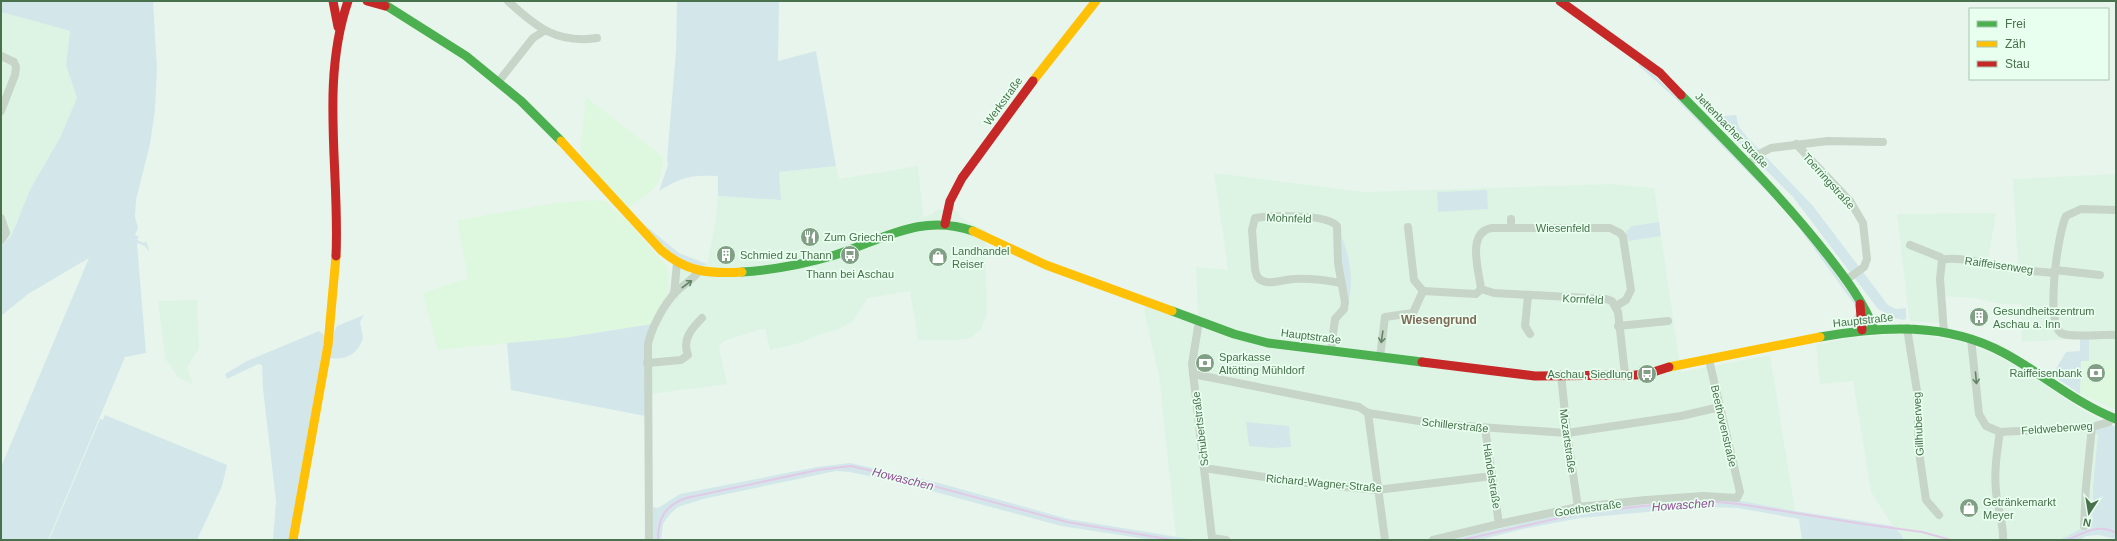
<svg xmlns="http://www.w3.org/2000/svg" width="2117" height="541" font-family="Helvetica,sans-serif">
<style>
.residential{fill:#ddf4e4}
.commercial{fill:#def8e0}
.green{fill:#d3e7ea}
.lines{fill:none;stroke-linecap:round;stroke-linejoin:round}
.stream{stroke:#e1cae6;stroke-width:2}
.street{stroke:#c7d4c8;stroke-width:8}
.fast{stroke:#4caf50;stroke-width:9}
.slow{stroke:#ffc107;stroke-width:9}
.jam{stroke:#c62828;stroke-width:9}
.oneway{stroke:#628566}
.labels{text-anchor:middle;dominant-baseline:central;stroke-width:3.5;stroke-linejoin:round;paint-order:stroke}
.street-label{font-size:11px;fill:#49714d;stroke:#e8feef}
.poi-label{font-size:11px;fill:#49714d;stroke:#e8feef;text-anchor:start}
.neighbourhood-label{font-size:12px;font-weight:bold;fill:#816958;stroke:#e8feef}
.water-label{font-size:12px;font-style:italic;fill:#924d99;stroke:#e8feef}
</style>
<rect width="100%" height="100%" fill="#e8f5ec"/>
<g class="residential">
<path d="M1,12L70,31L66,65L77,98L60,138L15,224L11,236L1,246Z"/>
<path d="M836,166L839,179L918,166L923,217L932,214L938,209L957,211L961,217L970,223L987,231L985,247L987,313L981,329L971,338L955,340H918L910,291L868,298L852,322L836,330L820,334L800,343L770,350L765,328L723,341L719,348L727,384L651,394L652,324L668,293L681,260L700,266L707,264L715,224L718,196L780,200L779,172Z"/>
<path d="M1214,173L1364,192L1611,184L1654,188L1681,372L1770,355L1795,511L1742,501L1706,499L1500,528L1451,540H1196L1176,537L1159,376L1144,311L1147,297L1198,314L1196,267L1228,270Z"/>
<path d="M2116,174V361H2089V338L2022,342L2021,304H2001L1975,298L1938,296L1940,323L1911,321L1909,318L1897,214L1996,213L1988,262L2018,266L2013,179Z"/>
<path d="M197,300L199,348L187,367L193,385L178,377L165,358L158,301Z"/>
<path d="M1910,333L1963,342L1991,353L2024,371L2082,410L2101,420L2094,434H2098L2093,486L2092,523L2059,540H1904V538L1893,526L1871,492L1853,381L1820,384L1816,345L1849,338Z"/>
</g>
<g class="commercial">
<path d="M586,97L663,157V165L658,183L649,193L628,208L580,155Z"/>
<path d="M593,200L605,201L625,219L667,266L669,275L668,293L652,324L563,338L438,350L423,293L468,278L457,220L557,203Z"/>
<path d="M2081,360L2116,361V410L2080,394Z"/>
</g>
<g class="green">
<path d="M1,1H153L157,70L155,110L150,144L136,200L135,217L138,228L135,235L139,237L137,240L144,243L146,241L150,253L145,246L137,243L146,353L125,357L48,540H1V467L89,258L28,294L1,316V246L11,236L31,188L60,138L77,98L66,65L70,31L1,12Z"/>
<path d="M677,1H779L778,61L816,51L836,166L779,172L781,200L718,196V176C690,175 683,177 659,191L668,165L667,159L676,51Z"/>
<path d="M1639,62L1652,73L1710,130L1802,227L1855,301L1859,316L1853,319L1856,311L1854,304L1795,222L1776,201L1676,99L1639,66Z"/>
<path d="M1736,115L1739,127L1748,138L1813,206L1888,305L1896,309L1906,308V319L1903,320L1894,318L1878,309L1793,197L1713,117Z"/>
<path d="M1487,190L1488,209L1438,212L1437,192Z"/>
<path d="M641,222L679,253L707,264C687,276 654,235 641,222Z"/>
<path d="M1659,222L1661,236L1629,241L1625,233L1632,226Z"/>
<path d="M1342,237C1350,260 1354,280 1348,304L1342,272Z"/>
<path d="M364,315L360,322L363,338C357,355 347,360 329,358L334,332L337,326Z"/>
<path d="M652,324L645,416L511,390L507,343L563,338Z"/>
<path d="M319,331L325,336L289,540H273L276,501L263,389L262,365L258,364L227,379L225,374L247,361Z"/>
<path d="M2080,338H2089V361H2081L2080,394L2052,375L2066,352L2080,351Z"/>
<path d="M105,415L227,465L222,486L197,540H49L100,419L103,420Z"/>
<path d="M1246,422L1289,426L1291,447L1273,448L1249,446Z"/>
<path d="M2107,426H2116V539L2099,535L2086,536L2080,540H2059L2092,523L2093,486L2098,434H2094L2097,428Z"/>
<path d="M850,463L939,483L1068,519L1196,540H1153L1061,526L902,483L850,472L836,471L703,499L678,507L670,514L663,524L661,540H653V507L658,508L680,494L817,467Z"/>
<path d="M1706,499L1742,501L1795,511L1893,526L1901,534L1904,540H1802L1799,519L1738,508L1704,507L1580,518L1523,529L1479,540H1451L1579,510Z"/>
</g>
<g class="lines">
<g class="stream">
<path d="M658,540C658,517 665,506 686,498L818,470L851,466L911,480L1067,522L1173,540"/>
<path d="M1462,540L1581,513L1643,506L1707,501L1739,504L1863,524L1922,532L1951,540"/>
<path d="M2067,540C2084,533 2098,523 2116,533"/>
</g>
<g class="street">
<path d="M508,1C536,27 557,44 597,38"/>
<path d="M1,56L14,62L16,67L15,75L1,111"/>
<path d="M499,81L533,38L544,31"/>
<path d="M1796,144L1850,201L1863,223L1867,259L1864,267L1846,280"/>
<path d="M1748,165L1759,154L1771,148L1828,141L1883,142"/>
<path d="M2116,210L2081,209L2066,216C2058,232 2045,322 2061,333C2069,338 2104,334 2116,335"/>
<path d="M1,218L6,233L1,240"/>
<path d="M1511,219V228"/>
<path d="M1408,227L1414,280L1423,291L1476,294L1481,289L1494,293L1606,299L1612,301L1618,312L1625,374"/>
<path d="M1910,245L1940,257L1942,260"/>
<path d="M2055,270L2100,275"/>
<path d="M1481,289C1479,271 1466,232 1492,228H1610L1620,233L1623,237L1631,290L1626,300L1616,306"/>
<path d="M674,294L677,263"/>
<path d="M1528,296L1525,326L1530,334"/>
<path d="M1199,321L1192,364L1212,538L1226,540"/>
<path d="M1618,326L1668,321"/>
<path d="M1907,328L1917,391L1919,452L1926,500L1939,515"/>
<path d="M1944,332L1940,279L1942,260C1957,255 2000,267 2017,269C2030,271 2042,272 2055,273"/>
<path d="M1971,339L1979,414L1986,426L2000,432L2092,427L2109,422L2112,418"/>
<path d="M1331,350L1335,319L1344,309L1345,302L1338,263L1337,226C1327,214 1271,215 1255,218L1252,230L1255,269C1256,274 1257,279 1263,281C1272,285 1284,279 1294,279C1310,278 1325,280 1341,283"/>
<path d="M1380,357L1385,317L1413,313L1423,291"/>
<path d="M647,363L681,360L688,355C682,340 691,329 702,318"/>
<path d="M1193,374L1359,407L1368,413L1438,424L1567,433L1681,416L1720,407"/>
<path d="M1561,374L1567,433L1578,507"/>
<path d="M1368,413L1385,540"/>
<path d="M1485,428L1499,524"/>
<path d="M2000,432C1997,451 1994,471 1996,491C1997,508 2004,522 2003,540"/>
<path d="M1204,468L1298,482L1377,490L1492,476"/>
<path d="M2084,526L2086,486L2092,427"/>
<path d="M649,540L648,344C651,329 663,306 674,294C682,285 692,281 699,271"/>
<path d="M1433,540L1499,524L1578,507L1646,500L1703,496L1737,498L1740,492L1709,360"/>
</g>
<g class="fast">
<path d="M379,1L466,56L521,101L561,141"/>
<path d="M1681,95C1732,147 1784,199 1829,257C1846,279 1864,303 1874,329"/>
<path d="M742,272C773,270 805,264 835,255C884,239 921,213 973,231"/>
<path d="M1172,311L1234,334L1268,343L1422,362"/>
<path d="M1820,337C1882,326 1947,322 2004,353C2043,374 2075,403 2116,419"/>
</g>
<g class="slow">
<path d="M1033,81L1096,1"/>
<path d="M561,141L661,250C686,272 709,274 742,272"/>
<path d="M973,231L1046,265L1172,311"/>
<path d="M1669,367L1820,337"/>
<path d="M293,540L328,345L336,256"/>
</g>
<g class="jam">
<path d="M333,1L338,27"/>
<path d="M367,1L385,6"/>
<path d="M1560,1L1660,73L1681,95"/>
<path d="M945,224L950,201L962,178L1033,81"/>
<path d="M336,256C340,171 320,83 348,1"/>
<path d="M1860,304L1862,330"/>
<path d="M1422,362L1535,376L1635,375L1647,374L1669,367"/>
</g>
</g>
<defs><path id="oneway-shaft" d="M-6 0H5M1.5-3L5.5 0L1.5 3" fill="none" stroke-width="1.6" stroke-linecap="round" stroke-linejoin="round"/></defs>
<g class="oneway">
<use href="#oneway-shaft" transform="translate(687 284) rotate(-37)"/>
<use href="#oneway-shaft" transform="translate(1382 337) rotate(98)"/>
<use href="#oneway-shaft" transform="translate(1976 378) rotate(85)"/>
</g>
<defs>
<g id="restaurant-disc" transform="scale(1)"><circle r="9.5" fill="#819f85" stroke="#e8feef"/><path d="M-5-6h1v4h1v-4h1v4h1v-4h1v5L-1.5 .5V6h-2V.5L-5-1ZM5-6V6H3V1.5H1.5Q1.5-4 5-6Z" fill="#fff"/></g>
<g id="building-disc" transform="scale(1)"><circle r="9.5" fill="#819f85" stroke="#e8feef"/><path d="M-4-6H4V6H1V3H-1V6H-4ZM-2.5-4.3h1.7v1.8h-1.7ZM.8-4.3h1.7v1.8H.8ZM-2.5-1h1.7V.8h-1.7ZM.8-1h1.7V.8H.8Z" fill="#fff"/></g>
<g id="bus-disc" transform="scale(1)"><circle r="9.5" fill="#819f85" stroke="#e8feef"/><path d="M-5-6H5V4H4V6H2V4H-2V6H-4V4H-5ZM-3.5-4V0h7V-4ZM-3.5 1.2v1.5H-2V1.2ZM2 1.2v1.5H3.5V1.2Z" fill="#fff"/></g>
<g id="shop-disc" transform="scale(1)"><circle r="9.5" fill="#819f85" stroke="#e8feef"/><path d="M-5-2.5h2.3a2.7 3.5 0 0 1 5.4 0H5L5.5 6h-11ZM-1.5-2.5h3a1.5 2.3 0 0 0-3 0Z" fill="#fff"/></g>
<g id="bank-disc" transform="scale(1)"><circle r="9.5" fill="#819f85" stroke="#e8feef"/><path d="M-6-4H6V4H-6ZM0-2.3a2.3 2.3 0 1 0 0 4.6a2.3 2.3 0 1 0 0-4.6Z" fill="#fff"/></g>
</defs>
<g fill-rule="evenodd">
<use href="#restaurant-disc" x="810" y="237"/>
<use href="#building-disc" x="726" y="255"/>
<use href="#bus-disc" x="850" y="255"/>
<use href="#shop-disc" x="938" y="257"/>
<use href="#building-disc" x="1979" y="317"/>
<use href="#bank-disc" x="1205" y="363"/>
<use href="#bank-disc" x="2096" y="373"/>
<use href="#bus-disc" x="1647" y="374"/>
<use href="#shop-disc" x="1969" y="508"/>
</g>
<g class="labels">
<g class="street-label">
<text transform="translate(1003 101) rotate(-54)">Werkstraße</text>
<text transform="translate(1732 130) rotate(46)">Jettenbacher Straße</text>
<text transform="translate(1829 181) rotate(48)">Toerringstraße</text>
<text transform="translate(1289 218) rotate(2)">Mohnfeld</text>
<text x="1563" y="228">Wiesenfeld</text>
<text transform="translate(1999 265) rotate(8)">Raiffeisenweg</text>
<text transform="translate(1583 299) rotate(3)">Kornfeld</text>
<text transform="translate(1863 320) rotate(-6)">Hauptstraße</text>
<text transform="translate(1311 336) rotate(7)">Hauptstraße</text>
<text transform="translate(1918 424) rotate(-93)">Gillhuberweg</text>
<text transform="translate(1455 425) rotate(6)">Schillerstraße</text>
<text transform="translate(1724 426) rotate(77)">Beethovenstraße</text>
<text transform="translate(2057 428) rotate(-4)">Feldweberweg</text>
<text transform="translate(1200 429) rotate(-97)">Schubertstraße</text>
<text transform="translate(1568 441) rotate(82)">Mozartstraße</text>
<text transform="translate(1492 476) rotate(81)">Händelstraße</text>
<text transform="translate(1324 483) rotate(5)">Richard-Wagner-Straße</text>
<text transform="translate(1588 508) rotate(-8)">Goethestraße</text>
</g>
<g class="poi-label">
<text x="824" y="237">Zum Griechen</text>
<text x="952" y="251">Landhandel<tspan x="952" dy="13">Reiser</tspan></text>
<text x="740" y="255">Schmied zu Thann</text>
<text x="850" y="274" text-anchor="middle">Thann bei Aschau</text>
<text x="1993" y="311">Gesundheitszentrum<tspan x="1993" dy="13">Aschau a. Inn</tspan></text>
<text x="1219" y="357">Sparkasse<tspan x="1219" dy="13">Altötting Mühldorf</tspan></text>
<text x="2082" y="373" text-anchor="end">Raiffeisenbank</text>
<text x="1633" y="374" text-anchor="end">Aschau, Siedlung</text>
<text x="1983" y="502">Getränkemarkt<tspan x="1983" dy="13">Meyer</tspan></text>
</g>
<g class="neighbourhood-label">
<text x="1439" y="320">Wiesengrund</text>
</g>
<g class="water-label">
<text transform="translate(903 479) rotate(14)">Howaschen</text>
<text transform="translate(1683 505) rotate(-4)">Howaschen</text>
</g>
</g>
<rect width="2117" height="541" fill="none" stroke="#49714d" stroke-width="4"/>
<rect x="1969" y="8" width="140" height="72" fill="#e8feef" stroke="#a8c6ae"/>
<rect x="1977" y="21" width="20" height="6" fill="#4caf50" stroke="#a8c6ae"/>
<text x="2005" y="28" font-size="12" fill="#49714d">Frei</text>
<rect x="1977" y="41" width="20" height="6" fill="#ffc107" stroke="#a8c6ae"/>
<text x="2005" y="48" font-size="12" fill="#49714d">Zäh</text>
<rect x="1977" y="61" width="20" height="6" fill="#c62828" stroke="#a8c6ae"/>
<text x="2005" y="68" font-size="12" fill="#49714d">Stau</text>
<g transform="translate(2089 513) rotate(192)" stroke="#e8feef" stroke-width="3" paint-order="stroke">
<path d="M0-3L7 15L0 10L-7 15Z" fill="#49714d"/>
<text y="-6" font-size="11" font-weight="bold" text-anchor="middle" fill="#49714d">N</text>
</g>
</svg>
